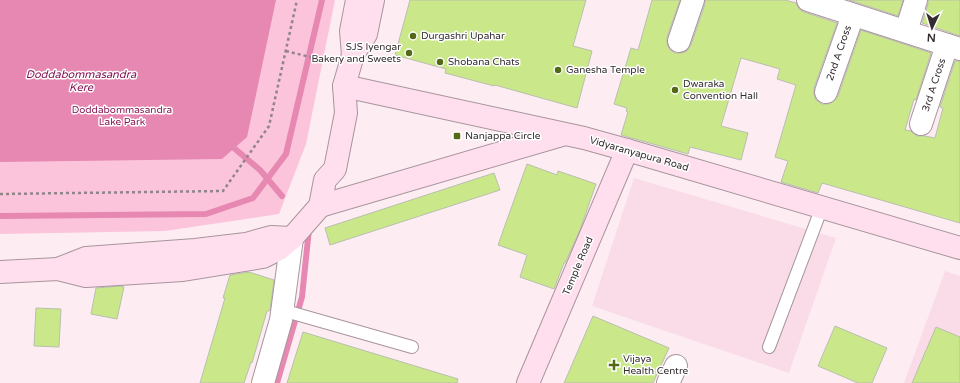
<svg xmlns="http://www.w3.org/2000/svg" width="960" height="383" font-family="'Varela Round',sans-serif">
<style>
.built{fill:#f9dce7}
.green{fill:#fbc4da}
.water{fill:#e688b2}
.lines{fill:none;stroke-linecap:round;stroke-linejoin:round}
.stream{stroke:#e688b2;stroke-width:6}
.building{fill:#cae88a;stroke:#b9bfae}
.lane-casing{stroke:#a8959c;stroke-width:14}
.street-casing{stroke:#a8959c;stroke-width:24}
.secondary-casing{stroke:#a8959c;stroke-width:24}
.path{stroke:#908589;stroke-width:2.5;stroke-dasharray:3 3;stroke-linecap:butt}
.lane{stroke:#fff;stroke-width:12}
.street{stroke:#fff;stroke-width:22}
.secondary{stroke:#ffdfed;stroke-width:22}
.poi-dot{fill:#536917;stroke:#fff;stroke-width:1.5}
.labels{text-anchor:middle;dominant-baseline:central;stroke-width:3;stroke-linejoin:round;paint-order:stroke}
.poi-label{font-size:10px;fill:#342c2f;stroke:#fff;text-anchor:start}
.street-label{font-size:10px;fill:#342c2f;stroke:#fff}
.park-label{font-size:10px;fill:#881956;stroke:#fff}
.water-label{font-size:11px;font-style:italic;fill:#7d0b4d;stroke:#fff}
</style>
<rect width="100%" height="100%" fill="#fdedf3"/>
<g class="built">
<path d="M634,178L836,238L789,373L592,306Z"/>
<path d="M945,271L960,276V383H904Z"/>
</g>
<path class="green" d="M0,0H335L306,144L279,214L165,231L0,234Z"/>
<path class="water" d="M0,0H276L247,137L222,159L0,162Z"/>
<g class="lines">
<g class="stream">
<path d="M234,148L260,170L282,196"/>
<path d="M0,216L206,214L253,198L286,154L322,0"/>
<path d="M277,383L302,297L309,229"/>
</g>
</g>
<g class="building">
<path d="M410,0H586L573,46L592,51L577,108L495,85L494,86L445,73L446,69L395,55Z"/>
<path d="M652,0H680L667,37V43L669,49L675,53H682L687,51L691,45L705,4V0H785L796,3L799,9L804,12L837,23L814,88V94L816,100L822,104H829L834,101L838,96L861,30L931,53L916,100L914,99L905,130L911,131L917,136H925L935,138L943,108L940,107L955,61H960V223L822,183L818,193L781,182L788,161L775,157L796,85L777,79L780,69L741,58L721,126L748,133L741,160L690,147L688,154L621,135L628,112L626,111L627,108L614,104L631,48L638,50Z"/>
<path d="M849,0H903L898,16Z"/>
<path d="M928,0H960V36L922,23L928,4Z"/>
<path d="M527,164L557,175L558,171L596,184L580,230L565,263H564L554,289L520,277L527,255L498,245Z"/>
<path d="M494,173L500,190L330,245L325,228Z"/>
<path d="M249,272L274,280L270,310L269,311H267L252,363L251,362L244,383H200L225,298H223L230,275Z"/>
<path d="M120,286L124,287L117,319L91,314L96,288Z"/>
<path d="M36,308L61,309L59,347L34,346Z"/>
<path d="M593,316L669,348L653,383H564Z"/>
<path d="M835,326L887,348L872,383H858L818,366Z"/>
<path d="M936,327L960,337V383H912Z"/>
<path d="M303,332L458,379L457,383H287Z"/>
</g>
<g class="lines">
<g class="lane-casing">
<g id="lane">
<path d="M282,310L412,347"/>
<path d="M769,347L822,207"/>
</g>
</g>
<g class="street-casing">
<g id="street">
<path d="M808,0L960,49"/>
<path d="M906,31L916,0"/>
<path d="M679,41L693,0"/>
<path d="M826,92L853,15"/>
<path d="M921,124L947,45"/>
<path d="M263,383L281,320L292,238"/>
<path d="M668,383L676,366"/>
</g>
</g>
<g class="secondary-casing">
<g id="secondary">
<path d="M353,55L351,31L357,0"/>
<path d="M344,86L584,138L627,150L960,248"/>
<path d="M320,206L562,135"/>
<path d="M58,269L86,258L195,250L246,244L271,237L292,238"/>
<path d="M0,272L58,269L86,276L183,270L263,257L279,249L292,238L320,206L325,180L335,169L346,113L344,86L353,55L366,34L373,0"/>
<path d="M528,383L627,150"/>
</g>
</g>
<g class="path">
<path d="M286,51L330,62"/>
<path d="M0,194L223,191L269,126L297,0"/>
</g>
<use href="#lane" class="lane"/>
<use href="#street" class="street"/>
<use href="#secondary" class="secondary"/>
</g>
<g class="poi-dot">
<circle cx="413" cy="36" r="4"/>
<circle cx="409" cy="53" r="4"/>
<circle cx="440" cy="62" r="4"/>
<circle cx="558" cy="70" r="4"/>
<circle cx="675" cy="90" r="4"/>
<rect x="453" y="132" width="8" height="8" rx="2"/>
<path d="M612 359h4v4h4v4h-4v4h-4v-4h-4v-4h4z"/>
</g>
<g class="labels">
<g class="poi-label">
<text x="421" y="36">Durgashri Upahar</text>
<text x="401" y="47" text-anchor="end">SJS Iyengar<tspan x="401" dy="12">Bakery and Sweets</tspan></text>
<text x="448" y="62">Shobana Chats</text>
<text x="566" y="70">Ganesha Temple</text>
<text x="683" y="84">Dwaraka<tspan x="683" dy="12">Convention Hall</tspan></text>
<text x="465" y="136">Nanjappa Circle</text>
<text x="623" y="359">Vijaya<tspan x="623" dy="12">Health Centre</tspan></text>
</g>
<g class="street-label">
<text transform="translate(839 53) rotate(-71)">2nd A Cross</text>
<text transform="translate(934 85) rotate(-72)">3rd A Cross</text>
<text transform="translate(639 154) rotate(16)">Vidyaranyapura Road</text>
<text transform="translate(578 266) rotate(-67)">Temple Road</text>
</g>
<g class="park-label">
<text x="122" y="110">Doddabommasandra<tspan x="122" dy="12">Lake Park</tspan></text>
</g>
<g class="water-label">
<text x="81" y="74">Doddabommasandra<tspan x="81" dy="13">Kere</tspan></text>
</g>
</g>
<g transform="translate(932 28) rotate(184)" stroke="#ffffff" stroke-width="3" paint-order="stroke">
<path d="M0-3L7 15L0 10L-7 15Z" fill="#342c2f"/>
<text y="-6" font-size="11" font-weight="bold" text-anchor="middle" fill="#342c2f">N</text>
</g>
</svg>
